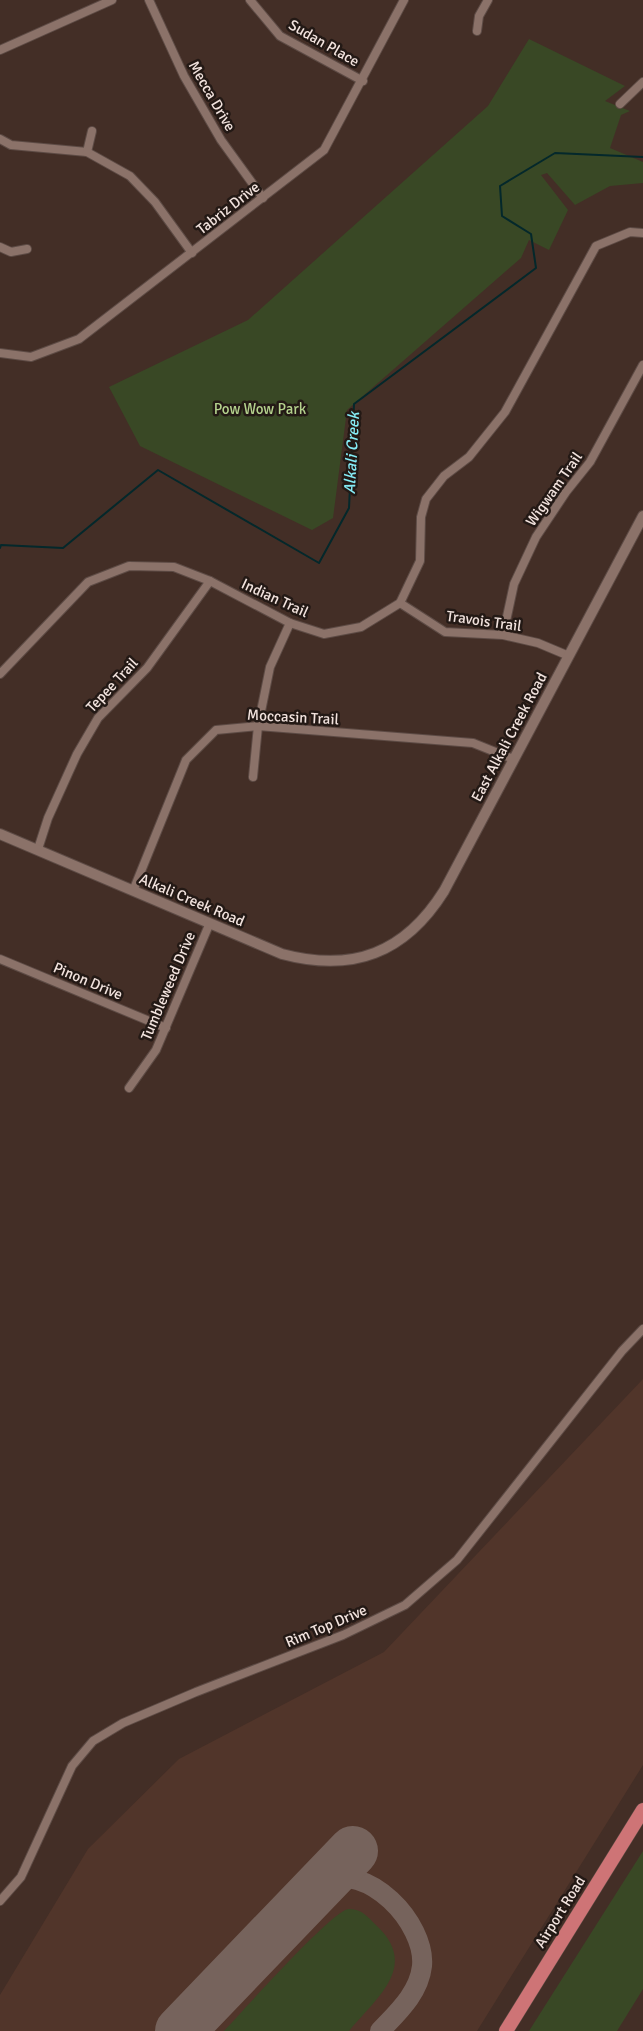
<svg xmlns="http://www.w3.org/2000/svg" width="643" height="2031" font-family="Signika,sans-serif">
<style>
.built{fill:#51352a}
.green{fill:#394825}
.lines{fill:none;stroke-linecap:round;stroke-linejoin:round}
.stream{stroke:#04282b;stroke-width:2}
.taxiway{stroke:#76635c;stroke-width:20}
.runway{stroke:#76635c;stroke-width:50}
.minor-casing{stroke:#5d4b45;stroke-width:10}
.tertiary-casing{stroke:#5d4b45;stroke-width:12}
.trunk-casing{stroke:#5d4b45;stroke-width:15}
.minor{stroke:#8b7269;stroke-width:8}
.tertiary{stroke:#8b7269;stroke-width:10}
.trunk{stroke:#ce7476;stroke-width:14}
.labels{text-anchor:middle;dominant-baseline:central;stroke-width:5;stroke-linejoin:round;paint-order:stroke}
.street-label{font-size:15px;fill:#f2e3de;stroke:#231915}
.park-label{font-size:15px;fill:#b4d18d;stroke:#231915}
.water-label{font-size:16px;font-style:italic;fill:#85ebf5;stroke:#231915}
</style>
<rect width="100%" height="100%" fill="#432e26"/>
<path class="built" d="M643,1379V1765L477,2031H0V1995L88,1849L179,1759L384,1652Z"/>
<g class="green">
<path d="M529,39L625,86L605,101L630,111L621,115L610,148L643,162V183L610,186L575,205L547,173L541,175L568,210L549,250L529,240L521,258L347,410L333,518L312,530L140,446L109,387L248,320L488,106Z"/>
<path d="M643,1851V1989L617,2031H529Z"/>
<path d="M348,1909C361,1908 368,1917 376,1925C420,1966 377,1997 349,2031H224C243,2011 330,1913 348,1909Z"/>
</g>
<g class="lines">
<path class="stream" d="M0,548L1,545L63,548L158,470L319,563L349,508L354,404L536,268L531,234L502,216L500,186L555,153L643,157"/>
<path class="taxiway" d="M324,1882C367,1861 426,1923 422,1966C419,1993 398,2012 380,2031"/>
<path class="runway" d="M180,2031L353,1851"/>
<g class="minor-casing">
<g id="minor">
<path d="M149,0L184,76L221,140L263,198"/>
<path d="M250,0L280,36L363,81"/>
<path d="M477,31L479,16L488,0"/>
<path d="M0,50L112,0"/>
<path d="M620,104L643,82"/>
<path d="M0,139L11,145L87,152L130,176L155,202L192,253"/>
<path d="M87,152L92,131"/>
<path d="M0,247L11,252L27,249"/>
<path d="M0,353L31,357L79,339L324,150L404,0"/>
<path d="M400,603L445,632L503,635L538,643L569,656"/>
<path d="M503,635L514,584L536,537L566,492L590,462L643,365"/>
<path d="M0,674L88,582L129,566L174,567L210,581L290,623L324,634L361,627L400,603L420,561L421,517L426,499L444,476L469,457L505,412L596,246L630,232L643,233"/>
<path d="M253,777L258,726L270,667L290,623"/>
<path d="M38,849L48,818L77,754L98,718L147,668L210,581"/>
<path d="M133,891L186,760L216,730L258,726L473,743L513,759"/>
<path d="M0,959L166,1028"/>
<path d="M129,1088L156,1050L209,925"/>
<path d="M0,1901L21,1877L72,1766L93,1741L123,1723L196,1692L343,1635L405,1605L457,1560L622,1351L643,1329"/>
</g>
</g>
<g class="tertiary-casing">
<path id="tertiary" d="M0,834L282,954C353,973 405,953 444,891L643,516"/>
</g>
<g class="trunk-casing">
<path id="trunk" d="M506,2031L643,1810"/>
</g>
<use href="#minor" class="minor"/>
<use href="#tertiary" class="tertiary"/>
<use href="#trunk" class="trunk"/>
</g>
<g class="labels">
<g class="street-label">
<text transform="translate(324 43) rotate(30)">Sudan Place</text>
<text transform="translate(212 96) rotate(60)">Mecca Drive</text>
<text transform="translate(228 208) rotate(-38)">Tabriz Drive</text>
<text transform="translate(554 489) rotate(-55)">Wigwam Trail</text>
<text transform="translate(275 598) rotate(25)">Indian Trail</text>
<text transform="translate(484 621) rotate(8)">Travois Trail</text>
<text transform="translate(112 685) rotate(-47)">Tepee Trail</text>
<text transform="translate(293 717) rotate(3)">Moccasin Trail</text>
<text transform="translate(509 737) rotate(-62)">East Alkali Creek Road</text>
<text transform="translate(192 900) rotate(23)">Alkali Creek Road</text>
<text transform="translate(88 981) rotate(23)">Pinon Drive</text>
<text transform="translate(168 986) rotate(-67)">Tumbleweed Drive</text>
<text transform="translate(326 1626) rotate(-23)">Rim Top Drive</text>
<text transform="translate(560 1912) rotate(-58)">Airport Road</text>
</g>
<g class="park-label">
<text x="260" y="409">Pow Wow Park</text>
</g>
<g class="water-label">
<text transform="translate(352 453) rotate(-87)">Alkali Creek</text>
</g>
</g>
</svg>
